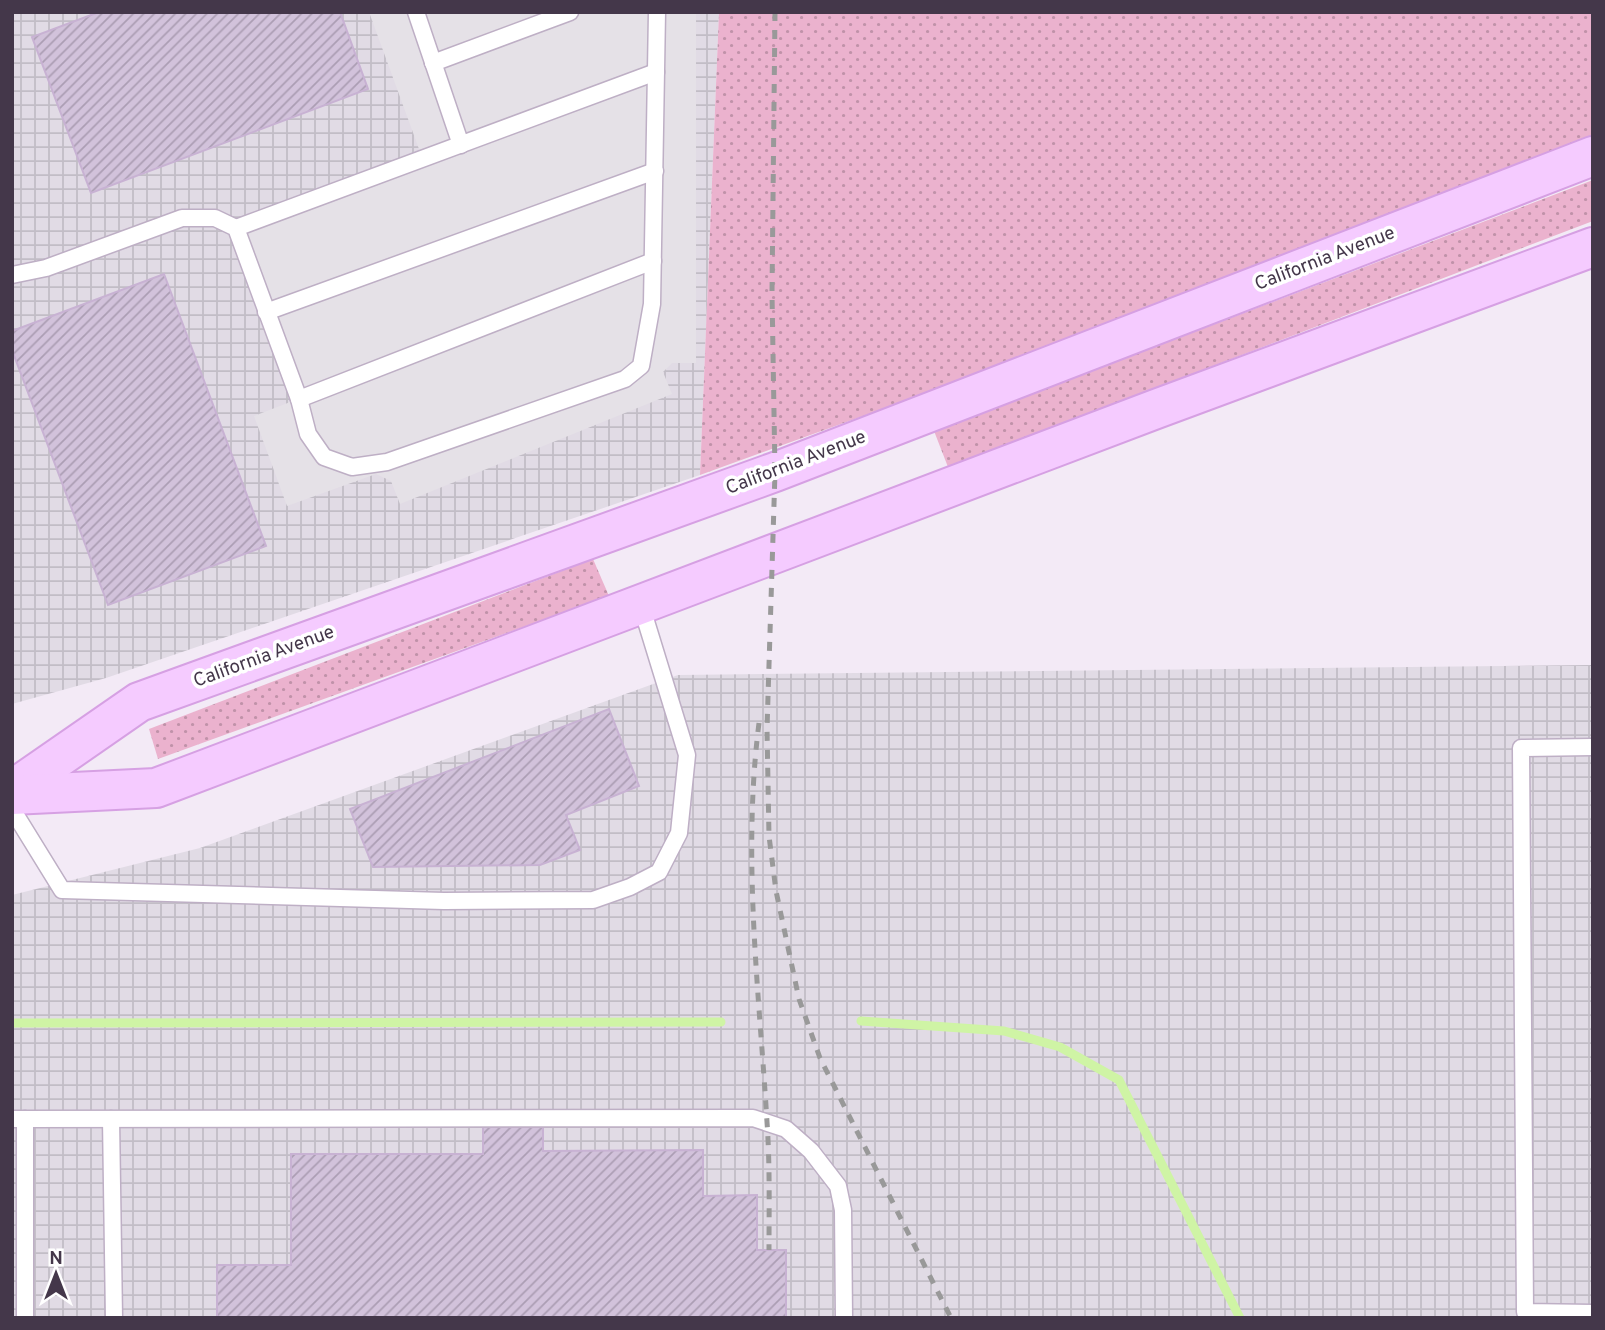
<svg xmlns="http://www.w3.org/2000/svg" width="1605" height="1330" font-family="Overpass,sans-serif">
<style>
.industrial{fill:url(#industrial-grid)}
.grass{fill:url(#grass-dots)}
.parking{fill:#e5e1e7}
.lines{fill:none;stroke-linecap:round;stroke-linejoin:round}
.stream{stroke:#cff4a5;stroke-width:9}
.building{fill:url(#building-hatch);stroke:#c8b2d3;stroke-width:2}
.service-casing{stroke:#beafc5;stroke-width:19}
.secondary-casing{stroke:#d6a0e3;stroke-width:42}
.service{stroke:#fff;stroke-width:16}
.secondary{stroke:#f5cbff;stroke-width:38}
.rail{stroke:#999;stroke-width:5;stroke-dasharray:9 9;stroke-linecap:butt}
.labels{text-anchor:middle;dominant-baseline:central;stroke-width:7;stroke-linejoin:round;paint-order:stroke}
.street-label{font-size:19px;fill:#44374a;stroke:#fff}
</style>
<defs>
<pattern id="industrial-grid" width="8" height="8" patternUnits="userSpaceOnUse" patternTransform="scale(1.75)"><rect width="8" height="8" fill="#e1dbe5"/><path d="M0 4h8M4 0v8" fill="none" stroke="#c2bdc6"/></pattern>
<pattern id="grass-dots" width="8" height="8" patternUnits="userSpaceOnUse" patternTransform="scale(1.75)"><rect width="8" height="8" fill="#ebb2ce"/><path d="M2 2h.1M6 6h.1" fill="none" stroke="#c092a9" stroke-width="1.8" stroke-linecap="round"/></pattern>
<pattern id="building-hatch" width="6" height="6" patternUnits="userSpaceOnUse" patternTransform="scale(1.75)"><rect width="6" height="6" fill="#d2c2db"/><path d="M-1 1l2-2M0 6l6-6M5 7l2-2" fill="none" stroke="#ac9eb4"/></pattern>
</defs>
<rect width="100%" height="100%" fill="#f3eaf6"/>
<g class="industrial">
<path d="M12,12H719L700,475L106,678L12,704Z"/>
<path d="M1593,665V1318H12V895L200,848L678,675Z"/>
</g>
<g class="grass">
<path d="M719,12H1593V152L700,475Z"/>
<path d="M1593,180V221L948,467L934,431Z"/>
<path d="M593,559L609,596L158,759L149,729Z"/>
</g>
<path class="parking" d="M369,12H696V363H672L663,372L672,394L400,504L391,481L376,474L287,506L254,416L298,399L236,228L423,160Z"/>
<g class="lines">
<g class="stream">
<path d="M861,1021L1004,1031L1060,1047L1119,1080L1240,1318"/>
<path d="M12,1023L721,1022"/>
</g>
</g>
<g class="building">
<path d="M99,12H340L368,89L91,193L32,37Z"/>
<path d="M164,274L266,546L108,605L12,350V331Z"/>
<path d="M609,709L639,786L566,815L580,850L540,865L373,867L350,809Z"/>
<path d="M483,1127H543V1151L703,1150V1196L757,1195V1250H786V1318H217V1265H291V1154H483Z"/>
</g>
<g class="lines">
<g class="service-casing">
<g id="service">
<path d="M416,12L461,145"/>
<path d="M433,63L570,12"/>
<path d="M236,228L656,72"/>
<path d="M12,275L46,268L182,218H215L236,228L299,399L308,434L324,457L352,467L387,462L625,379L641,366L652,304L657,12"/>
<path d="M266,312L655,171"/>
<path d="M299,399L653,261"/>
<path d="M1593,747L1521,748L1525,1312L1593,1313"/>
<path d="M12,809L62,890L444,901L593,900L630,887L659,872L679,833L687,755L641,605"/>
<path d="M12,1119L753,1118L786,1129L811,1151L838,1186L843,1210L844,1318"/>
<path d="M111,1119L114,1318"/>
<path d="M25,1318V1119"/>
</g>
</g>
<g class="secondary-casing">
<g id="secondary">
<path d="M12,790L139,702L775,472L1593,156"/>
<path d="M12,795L156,788L1156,409L1593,247"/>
</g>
</g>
<use href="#service" class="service"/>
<use href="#secondary" class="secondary"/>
<g class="rail">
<path d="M775,12L772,293L775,472L767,729L769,836L776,891L799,999L820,1058L951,1318"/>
<path d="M759,723C742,857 759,989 767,1122C770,1165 769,1208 769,1250"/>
</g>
</g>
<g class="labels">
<g class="street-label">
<text transform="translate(1325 259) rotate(-21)">California Avenue</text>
<text transform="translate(796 463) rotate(-21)">California Avenue</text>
<text transform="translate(264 657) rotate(-20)">California Avenue</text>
</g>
</g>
<rect width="1605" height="1330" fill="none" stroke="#44374a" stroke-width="28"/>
<g transform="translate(56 1274)" stroke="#ffffff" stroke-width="5" paint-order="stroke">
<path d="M0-5L12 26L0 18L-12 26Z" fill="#44374a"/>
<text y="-10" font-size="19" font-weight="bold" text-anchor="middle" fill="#44374a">N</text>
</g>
</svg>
